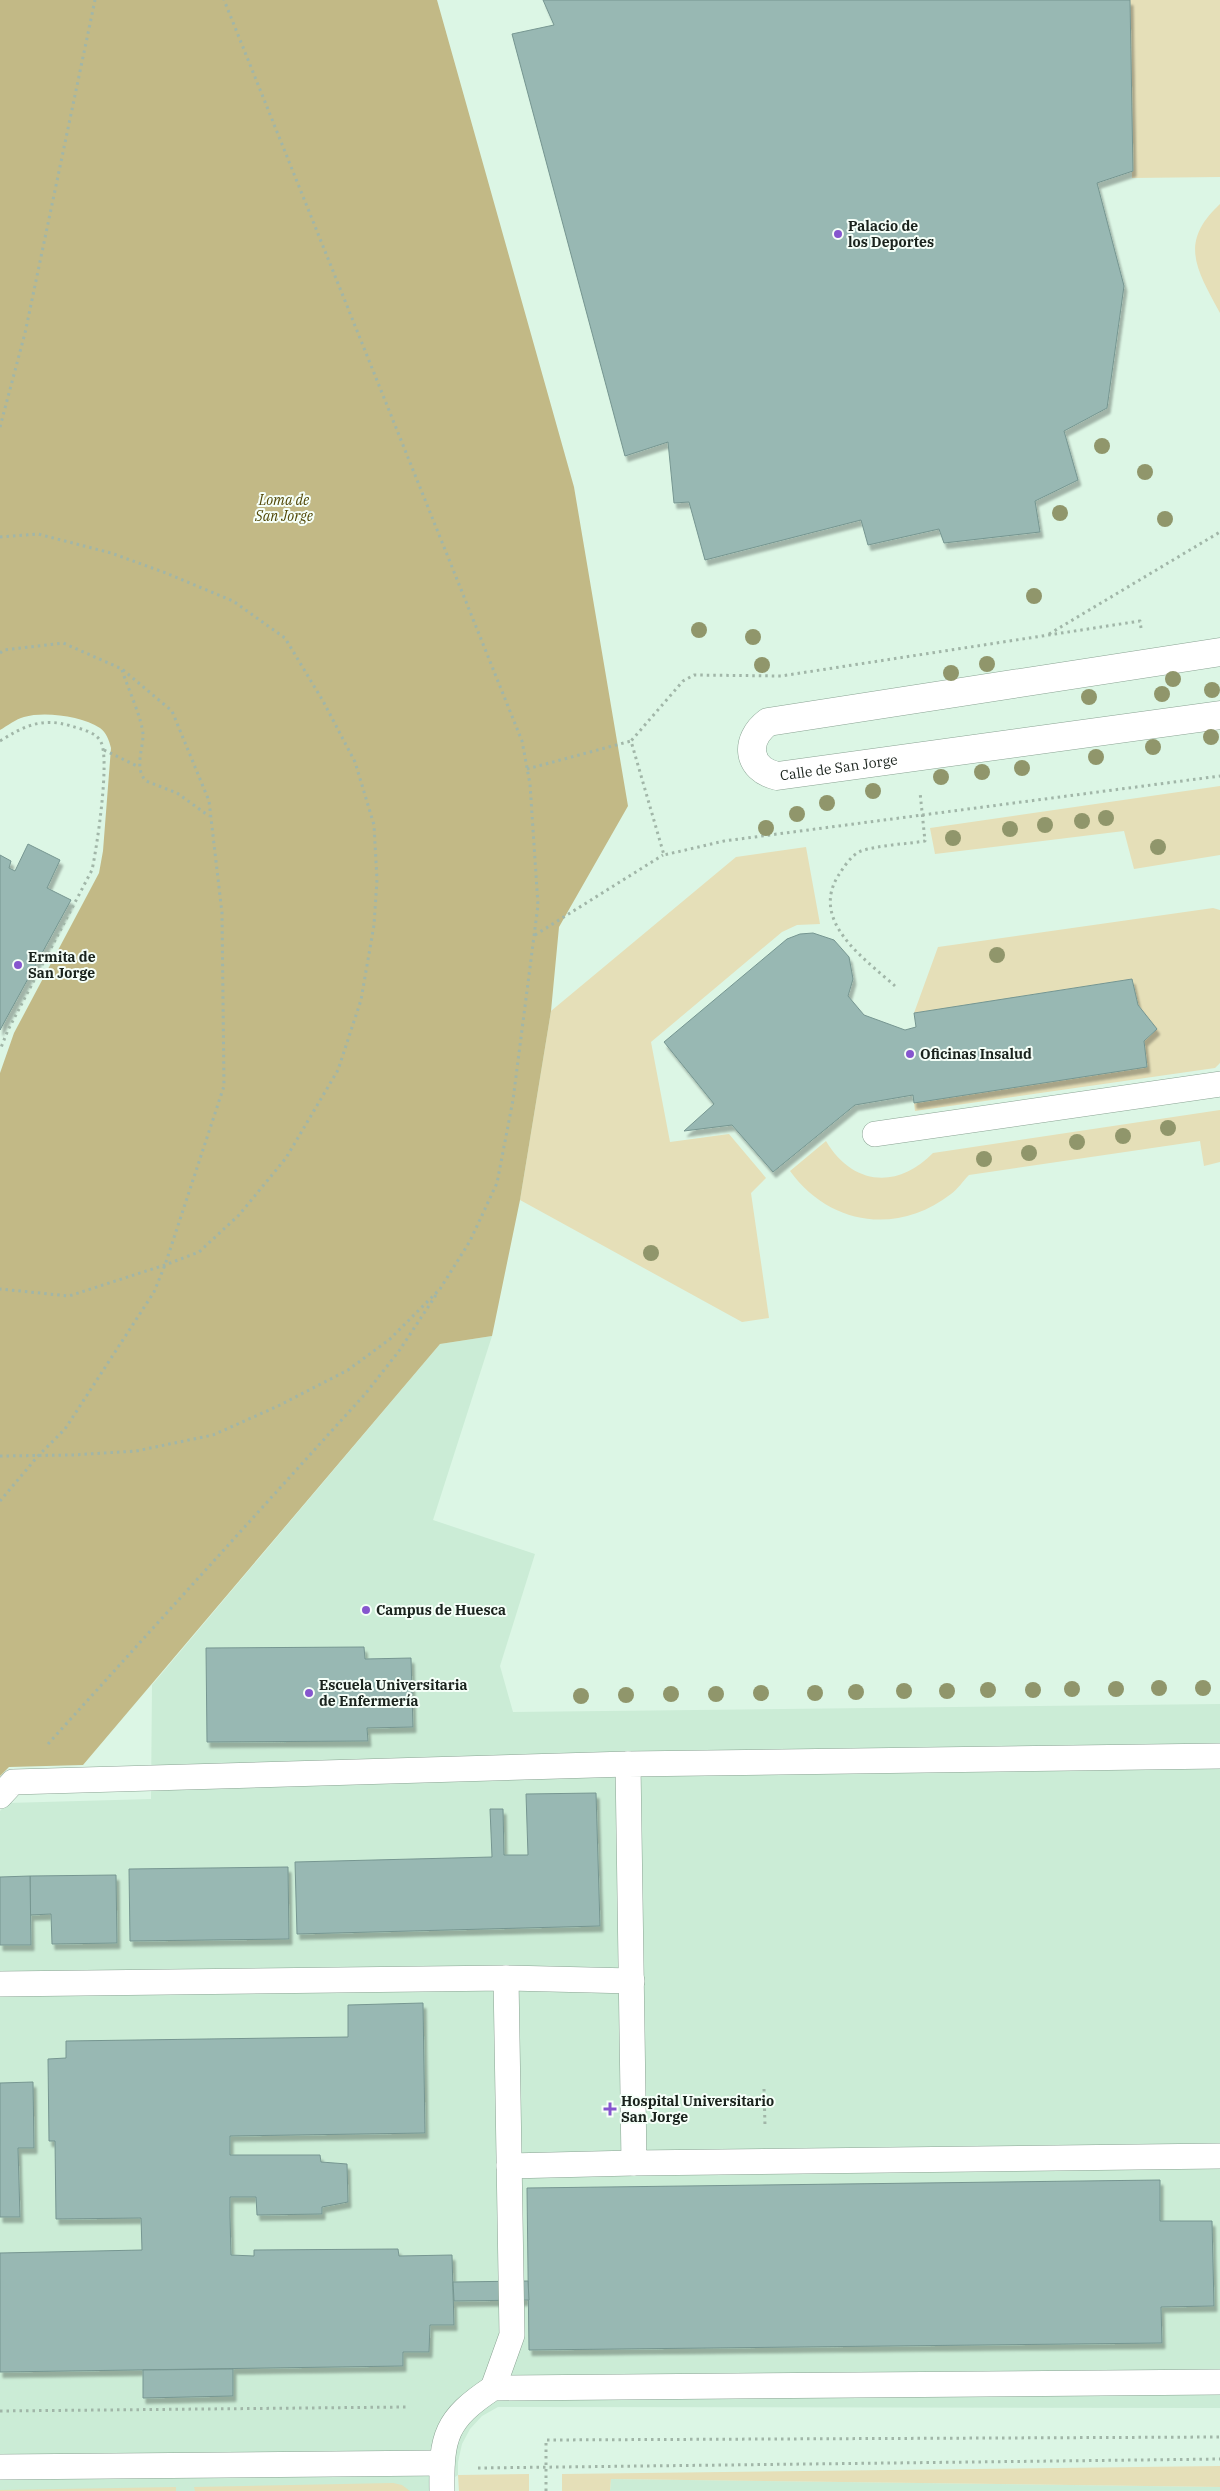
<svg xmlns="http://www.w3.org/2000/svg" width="1220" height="2491" font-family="'IBM Plex Serif',serif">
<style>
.built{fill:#cbecd6}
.green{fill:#e5dfb8}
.forest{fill:#c2b986}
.building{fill:#98b8b3;stroke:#769691;filter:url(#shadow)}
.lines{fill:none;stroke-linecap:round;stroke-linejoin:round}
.service-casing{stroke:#8aa393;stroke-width:26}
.minor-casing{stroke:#8aa393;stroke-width:29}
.path{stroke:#a1b6a8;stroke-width:3;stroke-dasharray:2.5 4;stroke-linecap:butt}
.service{stroke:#fff;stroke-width:25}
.minor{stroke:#fff;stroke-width:28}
.tree{fill:#90966b}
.poi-dot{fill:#8656ce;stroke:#f5fff8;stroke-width:2}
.labels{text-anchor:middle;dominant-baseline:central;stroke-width:4;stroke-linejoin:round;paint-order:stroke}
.poi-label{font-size:14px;font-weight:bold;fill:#1a231d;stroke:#f5fff8;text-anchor:start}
.park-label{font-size:14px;font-style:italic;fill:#524807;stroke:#f5fff8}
.street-label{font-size:14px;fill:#1a231d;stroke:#f5fff8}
</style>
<defs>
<filter id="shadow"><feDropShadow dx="3" dy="5.5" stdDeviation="1" flood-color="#0004"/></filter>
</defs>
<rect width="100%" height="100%" fill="#dcf6e5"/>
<g class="built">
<path d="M492,1336L433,1520L535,1554L500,1666L513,1712L1220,1704V2408L498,2407L482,2416L470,2429L462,2444L458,2462V2475L434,2491H0V1811L7,1803L151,1799L152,1685L440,1344Z"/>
<path d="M611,2479L1220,2487V2491H610Z"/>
</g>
<g class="green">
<path d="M1130,0H1220V177L1132,178Z"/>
<path d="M1220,204V313C1197,270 1178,243 1220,204Z"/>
<path d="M1220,786V855L1134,869L1124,831L935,854L930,828Z"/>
<path d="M806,847L820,924L797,925L782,932L651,1042L670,1142L729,1134L766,1178L751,1193L769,1318L742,1322L520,1200L551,1011L736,857Z"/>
<path d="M1213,908L1220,910V1063L1215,1068L915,1111L914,1103L1147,1067L1144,1041L1157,1029L1138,1005L1132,979L914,1013L938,947Z"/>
<path d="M1220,1110V1162L1204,1166L1200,1141L969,1175C963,1181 958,1189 951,1194C897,1236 829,1225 790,1171L826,1141C852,1185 897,1190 933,1153Z"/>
<path d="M1220,2466V2487L611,2479L610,2491H562V2474Z"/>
<path d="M529,2474V2491H459L458,2475Z"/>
<path d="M393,2483L402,2485L410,2491H195L194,2487Z"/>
<path d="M176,2487V2491H0V2490Z"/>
</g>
<path class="forest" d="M0,0H437L574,487L628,806L559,927L551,1011L520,1200L492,1336L440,1344L83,1765L9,1767L0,1776V1073L14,1033L99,873L103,851L111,748C109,740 106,732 100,728C82,716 44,711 24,717C16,719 7,726 0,730Z"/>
<g class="building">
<path d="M543,0H1130L1133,171L1097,183L1124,286L1107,408L1064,431L1078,480L1035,501L1040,532L944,543L939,529L868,545L861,520L705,560L689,502L674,503L668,442L625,456L512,34L554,25Z"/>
<path d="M28,844L60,860L47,888L71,900L0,1030V855L11,861L9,868L15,871Z"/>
<path d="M813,933L834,940L849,957L853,979L848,996L864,1015L905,1030L916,1027L914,1013L1132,979L1138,1005L1157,1029L1144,1041L1147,1067L914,1103L913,1095L855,1105L773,1172L732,1125L684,1131L714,1104L664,1042L787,939L800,934Z"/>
<path d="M364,1647L365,1659L411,1658L413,1727L367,1728L368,1741L207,1742L206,1648Z"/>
<path d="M596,1793L600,1926L297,1934L295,1862L492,1857L490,1809H503L504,1855H528L526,1794Z"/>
<path d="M288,1867L289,1939L130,1941L129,1869Z"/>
<path d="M116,1875L117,1943L52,1944L51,1914L30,1915V1876Z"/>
<path d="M30,1876L31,1945H0V1877Z"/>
<path d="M423,2003L425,2133L230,2136V2155H320L321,2162L347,2164L348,2202L322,2207V2214L257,2215L256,2197H230V2217L231,2255L254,2256V2250L398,2249L399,2256L452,2255L454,2325H430L429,2352H403V2366L0,2372V2253L142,2250L141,2218L56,2219L55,2141H49L48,2059L66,2058V2041L348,2037V2005Z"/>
<path d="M33,2082L34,2148H18L20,2217H0V2083Z"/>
<path d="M1160,2180V2221H1212L1214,2306L1161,2307L1162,2343L529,2350L527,2188Z"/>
<path d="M528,2281L529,2300L454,2301L453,2282Z"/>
<path d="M233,2369V2396L143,2398V2370Z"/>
</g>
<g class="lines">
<g class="service-casing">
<g id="service">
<path d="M875,1134L1220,1084"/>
<path d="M1220,1756L628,1764L634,2163L1220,2156"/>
<path d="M0,1796L13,1782L628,1764"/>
<path d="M506,1978L632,1981"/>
<path d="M0,1984L506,1978L512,2335L493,2388"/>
<path d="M509,2166L634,2163"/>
<path d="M0,2467L442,2463"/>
<path d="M442,2491C441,2436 446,2419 493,2388L1220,2382"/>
</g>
</g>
<g class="minor-casing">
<g id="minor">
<path id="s1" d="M1220,652L768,722C744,740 747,769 777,776L1220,715"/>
</g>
</g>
<g class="path">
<path d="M0,427L25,333L95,0"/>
<path d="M0,537L38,534L111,553L166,573L233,601L285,638L323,701L355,762L374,825L377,880L374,925L361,1000L338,1070L286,1158L239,1215L199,1252L165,1265L69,1296L0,1289"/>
<path d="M1141,628L1140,621L781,676L694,675L683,681L631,741L664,855L724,841L1220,776"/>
<path d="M1049,634L1220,532"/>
<path d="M0,653L4,650L63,643L122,669L172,711L209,801L222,913L224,1086L165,1265L154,1292L65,1429L38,1456L0,1501"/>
<path d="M122,670C127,686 143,721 143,735C143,750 134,768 146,781L177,793L209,816"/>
<path d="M0,741C24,726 42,717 71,726C81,729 96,732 101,742C110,760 97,847 92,870L8,1030L0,1050"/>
<path d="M104,750L139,767"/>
<path d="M527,769L631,741"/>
<path d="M535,935L663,855"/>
<path d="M895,986C865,959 810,922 838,876C844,867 851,855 861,851C879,845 907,844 925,841L920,792"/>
<path d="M0,1456L73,1455L136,1451L213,1435L278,1406L348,1370L390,1339L440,1289L470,1241L497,1183L513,1100L538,905L530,784L522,741L224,0"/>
<path d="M48,1744L366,1393L399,1351L436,1295"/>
<path d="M764,2089L765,2126"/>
<path d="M0,2411L407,2407"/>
<path d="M478,2468L1220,2459"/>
<path d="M546,2491V2440L1220,2437"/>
</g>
<use href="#service" class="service"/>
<use href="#minor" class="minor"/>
</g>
<g class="tree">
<circle cx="1102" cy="446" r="8"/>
<circle cx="1145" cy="472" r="8"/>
<circle cx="1060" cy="513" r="8"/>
<circle cx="1165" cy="519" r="8"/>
<circle cx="1034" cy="596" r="8"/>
<circle cx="699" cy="630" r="8"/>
<circle cx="753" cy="637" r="8"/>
<circle cx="987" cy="664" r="8"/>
<circle cx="762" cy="665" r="8"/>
<circle cx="951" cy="673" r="8"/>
<circle cx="1173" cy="679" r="8"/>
<circle cx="1212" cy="690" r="8"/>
<circle cx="1162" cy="694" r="8"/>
<circle cx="1089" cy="697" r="8"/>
<circle cx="1211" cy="737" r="8"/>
<circle cx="1153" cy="747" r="8"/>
<circle cx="1096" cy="757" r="8"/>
<circle cx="1022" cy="768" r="8"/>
<circle cx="982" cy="772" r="8"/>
<circle cx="941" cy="777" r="8"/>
<circle cx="873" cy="791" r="8"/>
<circle cx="827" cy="803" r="8"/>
<circle cx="797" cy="814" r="8"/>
<circle cx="1106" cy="818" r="8"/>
<circle cx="1082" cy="821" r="8"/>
<circle cx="1045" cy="825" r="8"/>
<circle cx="766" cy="828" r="8"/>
<circle cx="1010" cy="829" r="8"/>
<circle cx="953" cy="838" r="8"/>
<circle cx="1158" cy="847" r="8"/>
<circle cx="997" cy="955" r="8"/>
<circle cx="1168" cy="1128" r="8"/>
<circle cx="1123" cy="1136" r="8"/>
<circle cx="1077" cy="1142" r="8"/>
<circle cx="1029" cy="1153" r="8"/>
<circle cx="984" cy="1159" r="8"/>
<circle cx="651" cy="1253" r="8"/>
<circle cx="1159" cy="1688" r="8"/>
<circle cx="1203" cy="1688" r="8"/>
<circle cx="1072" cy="1689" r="8"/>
<circle cx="1116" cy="1689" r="8"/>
<circle cx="988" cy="1690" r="8"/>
<circle cx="1033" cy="1690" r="8"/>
<circle cx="904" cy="1691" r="8"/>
<circle cx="947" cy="1691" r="8"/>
<circle cx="856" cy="1692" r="8"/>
<circle cx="761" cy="1693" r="8"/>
<circle cx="815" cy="1693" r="8"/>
<circle cx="671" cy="1694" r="8"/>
<circle cx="716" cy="1694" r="8"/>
<circle cx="626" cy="1695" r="8"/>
<circle cx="581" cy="1696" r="8"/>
</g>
<g class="poi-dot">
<circle cx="838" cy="234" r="5"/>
<circle cx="18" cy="965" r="5"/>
<circle cx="910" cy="1054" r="5"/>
<circle cx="366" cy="1610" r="5"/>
<circle cx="309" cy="1693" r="5"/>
<path d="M607.5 2101.5h5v5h5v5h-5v5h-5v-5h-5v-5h5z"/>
</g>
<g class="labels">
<g class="poi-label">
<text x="848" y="226">Palacio de<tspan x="848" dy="16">los Deportes</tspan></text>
<text x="28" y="957">Ermita de<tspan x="28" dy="16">San Jorge</tspan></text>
<text x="920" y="1054">Oficinas Insalud</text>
<text x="376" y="1610">Campus de Huesca</text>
<text x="319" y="1685">Escuela Universitaria<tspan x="319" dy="16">de Enfermería</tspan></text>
<text x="621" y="2101">Hospital Universitario<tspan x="621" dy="16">San Jorge</tspan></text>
</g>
<g class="park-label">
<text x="284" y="500">Loma de<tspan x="284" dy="16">San Jorge</tspan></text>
</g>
<g class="street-label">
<text stroke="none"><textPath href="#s1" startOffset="592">Calle de San Jorge</textPath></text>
</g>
</g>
</svg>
